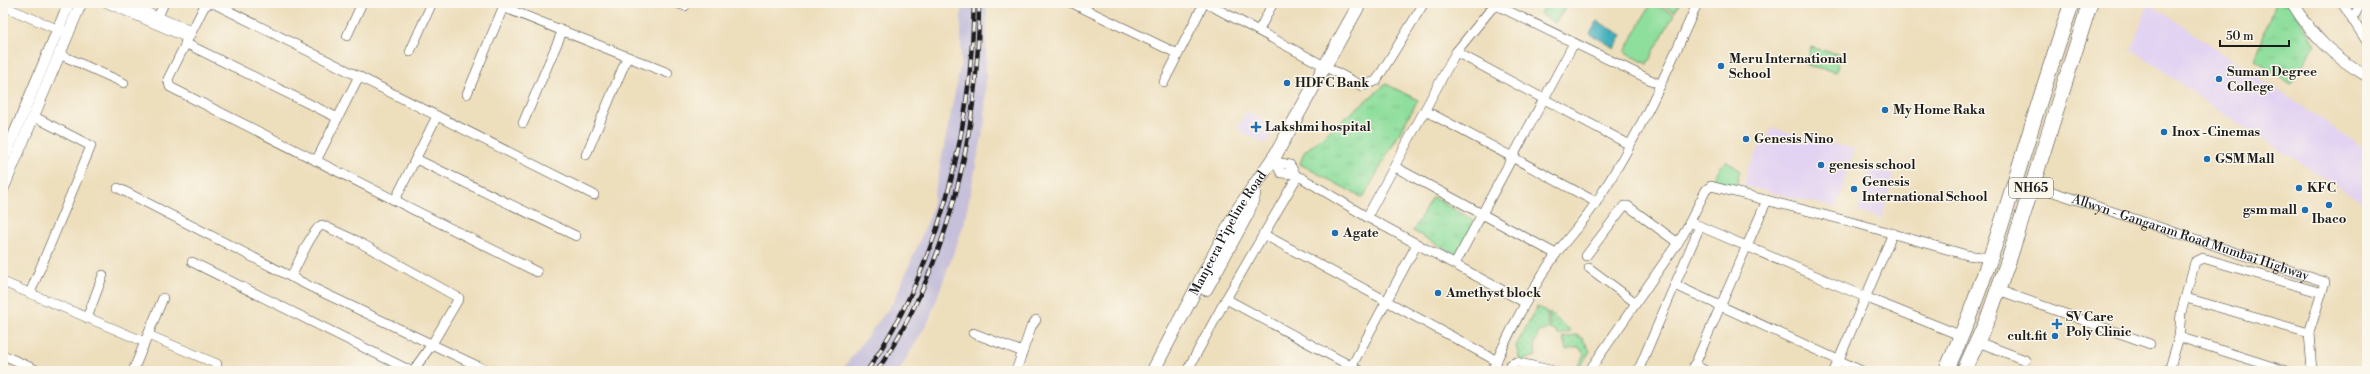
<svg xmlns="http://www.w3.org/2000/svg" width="2370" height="374" font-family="'Libre Bodoni',serif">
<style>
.built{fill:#e3d3f2}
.railway{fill:#c6c0da}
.grass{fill:url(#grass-dots);stroke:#557d5c}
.park{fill:url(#park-tufts);stroke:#557d5c}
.garden{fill:#8ede9c;stroke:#557d5c}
.water{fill:#40afbb;stroke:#2e666c}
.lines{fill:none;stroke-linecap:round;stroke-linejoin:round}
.minor-casing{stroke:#3b3934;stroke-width:10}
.tertiary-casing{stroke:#3b3934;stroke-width:12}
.secondary-casing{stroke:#3b3934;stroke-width:14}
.trunk-casing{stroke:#3b3934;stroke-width:16}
.minor{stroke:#fff;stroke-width:9}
.tertiary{stroke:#fff;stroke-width:11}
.secondary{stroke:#fff;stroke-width:13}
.trunk{stroke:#fff;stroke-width:15}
.rail-casing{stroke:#1c1c1c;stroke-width:4.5}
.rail{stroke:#fbf7ec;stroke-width:3;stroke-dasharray:9;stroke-linecap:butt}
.poi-dot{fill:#1f6fb2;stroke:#fbf7ec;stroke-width:1.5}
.labels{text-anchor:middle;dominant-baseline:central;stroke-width:3;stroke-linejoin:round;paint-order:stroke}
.shield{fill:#fbf7ec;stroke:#5f5e5a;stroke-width:1}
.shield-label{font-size:12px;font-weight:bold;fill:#1c1c1c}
.poi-label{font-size:13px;font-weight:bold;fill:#1c1c1c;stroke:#fbf7ec;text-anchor:start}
.street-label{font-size:13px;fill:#1c1c1c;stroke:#fbf7ec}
</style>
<defs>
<pattern id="grass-dots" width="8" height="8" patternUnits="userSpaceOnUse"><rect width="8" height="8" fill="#8ede9c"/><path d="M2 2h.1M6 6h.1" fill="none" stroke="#7abe86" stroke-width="1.8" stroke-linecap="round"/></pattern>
<pattern id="park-tufts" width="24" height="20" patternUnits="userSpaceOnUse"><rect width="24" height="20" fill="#8ede9c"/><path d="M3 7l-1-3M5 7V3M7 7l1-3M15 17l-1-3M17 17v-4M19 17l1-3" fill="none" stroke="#7abe86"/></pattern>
</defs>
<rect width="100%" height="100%" fill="#fbf7ec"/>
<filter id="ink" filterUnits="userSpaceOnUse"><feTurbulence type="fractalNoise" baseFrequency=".025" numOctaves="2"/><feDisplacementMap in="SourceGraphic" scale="8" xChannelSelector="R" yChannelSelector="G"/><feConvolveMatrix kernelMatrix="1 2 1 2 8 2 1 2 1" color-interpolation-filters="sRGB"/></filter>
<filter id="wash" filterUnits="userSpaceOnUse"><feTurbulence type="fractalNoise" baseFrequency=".012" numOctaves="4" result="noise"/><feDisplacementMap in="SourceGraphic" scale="16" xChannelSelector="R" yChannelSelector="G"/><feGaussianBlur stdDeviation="0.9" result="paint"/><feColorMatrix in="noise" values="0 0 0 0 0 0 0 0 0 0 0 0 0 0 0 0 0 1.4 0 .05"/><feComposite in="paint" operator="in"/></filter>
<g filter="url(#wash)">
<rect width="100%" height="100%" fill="#eddebc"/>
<g class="built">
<path d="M2148,3L2367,150V205L2217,110L2132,49Z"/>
<path d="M1246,111L1275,126L1266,144L1237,129Z"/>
<path d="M1772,128L1854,149L1837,208L1744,186L1748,167Z"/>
<path d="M1870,169L1893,175L1882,218L1858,212Z"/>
</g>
<path class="railway" d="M961,3H987L985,122L964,224L929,320L899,371H841L894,301L930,216L961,62Z"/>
<g class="grass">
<path d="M1546,3H1569L1555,23L1540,14Z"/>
<path d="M1656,3H1680L1675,12Z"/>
<path d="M1537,307L1546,311L1549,329L1539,332L1534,345L1536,356L1520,361L1516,346Z"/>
<path d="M1548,312L1571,331L1558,335L1555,330H1551Z"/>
<path d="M1576,335L1583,339L1590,351L1578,371H1568L1579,364L1584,355L1579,347L1566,350L1563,337Z"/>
</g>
<g class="park">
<path d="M2275,3H2289L2316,45L2290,85L2255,60Z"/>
<path d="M1386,84L1418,100L1363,198L1300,164L1304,152Z"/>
<path d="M1432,197L1477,222L1458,256L1413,231Z"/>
</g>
<g class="garden">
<path d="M1651,3L1674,14L1647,64L1625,52Z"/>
<path d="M1811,47L1840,55L1836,72L1807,65Z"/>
<path d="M1726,160L1740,171L1736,186L1710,181Z"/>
</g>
<path class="water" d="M1597,21L1622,35L1615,48L1590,34Z"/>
</g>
<g filter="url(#ink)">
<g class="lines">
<g class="minor-casing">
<g id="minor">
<path d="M107,3L188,38"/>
<path d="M125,3L191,31"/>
<path d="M676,3L685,6"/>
<path d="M1072,3L1178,54"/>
<path d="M1206,3L1362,86L1376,81L1424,3"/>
<path d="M2342,3L2367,42"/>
<path d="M3,6L64,32"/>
<path d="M503,7L668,73"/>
<path d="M158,17L164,3"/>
<path d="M2352,20L2361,3"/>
<path d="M1259,30L1273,3"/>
<path d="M347,36L362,3"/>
<path d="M185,43L338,118"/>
<path d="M410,52L432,3"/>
<path d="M1456,52L1630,145"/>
<path d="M59,54L124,83"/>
<path d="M1164,82L1204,3"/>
<path d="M467,94L505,3"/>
<path d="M1426,111L1596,202"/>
<path d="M523,123L562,32"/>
<path d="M586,155L627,58"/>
<path d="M416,159L576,236"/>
<path d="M316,161L359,76"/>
<path d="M1272,161L1290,165L1297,177L1302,178L1367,217L1524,302"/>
<path d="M1276,163L1281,173L1293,174"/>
<path d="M1395,167L1556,254"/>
<path id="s1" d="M2032,185L2325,282L2309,333L2312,371"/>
<path d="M118,188L309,286L488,371"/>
<path d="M395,200L437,116"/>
<path d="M1367,217L1456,52L1492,8L1498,6L1661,85"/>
<path d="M1690,222L1865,297L1962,336"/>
<path d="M1263,234L1497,361"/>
<path d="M1586,256L1624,206H1628L1678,243"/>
<path d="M192,262L411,371"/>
<path d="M1455,264L1574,43"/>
<path d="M1589,268L1636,303"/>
<path d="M537,272L170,87L168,79L204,7L208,4H215L594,195"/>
<path d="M291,277C297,266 312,229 322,225L357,241L459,298L432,344L413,371"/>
<path d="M3,282L145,342"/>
<path d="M1675,285L1862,371"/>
<path d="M1998,290L2150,344"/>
<path d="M30,293L91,146L33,116"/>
<path d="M2186,298L2309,333"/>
<path d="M1226,299L1360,371"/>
<path d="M87,318L103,275"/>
<path d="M973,333L1023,352"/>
<path d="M148,335L217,364"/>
<path d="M2179,337L2286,371"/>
<path d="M1978,342L2025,360"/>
<path d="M3,355L39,371"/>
<path d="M1694,365L1706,371"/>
<path d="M133,371L163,298"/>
<path d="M1016,371L1031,327L1036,320"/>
<path d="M1187,371L1226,299L1297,177"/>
<path d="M1349,371L1417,244"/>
<path d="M1492,371C1510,330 1530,291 1556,254C1569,236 1585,220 1597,201C1637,139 1667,72 1697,4"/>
<path d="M1509,371L1510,365L1516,362L1554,371"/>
<path d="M1589,371L1683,235L1706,190L1711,186L1859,224L1967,255L1989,258"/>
<path d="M1638,371L1700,226"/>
<path d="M1692,371L1767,200"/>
<path d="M1834,371L1893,233"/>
<path d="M2169,371L2179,337L2181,313L2195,262L2203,258L2322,293"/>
</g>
</g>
<g class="tertiary-casing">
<g id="tertiary">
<path d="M2292,3C2314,38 2331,55 2367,76"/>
<path d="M3,161L69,3"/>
<path d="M3,189L81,3"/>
</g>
</g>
<g class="secondary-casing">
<g id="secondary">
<path d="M1206,289L1247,214L1254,194"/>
<path id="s2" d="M1153,371L1237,211L1276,154L1360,3"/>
</g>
</g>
<g class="trunk-casing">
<g id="trunk">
<path d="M1946,371C2000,253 2028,125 2072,3"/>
<path d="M1964,371L1988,318L2010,256L2090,3"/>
</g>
</g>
<use href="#minor" class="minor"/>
<use href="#tertiary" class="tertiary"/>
<use href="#secondary" class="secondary"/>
<use href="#trunk" class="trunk"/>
<g class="rail-casing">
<g id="rail">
<path d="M867,371C941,262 971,133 974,3"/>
<path d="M877,371C950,263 979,132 979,3"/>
</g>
</g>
<use href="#rail" class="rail"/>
</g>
</g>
<g class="poi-dot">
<circle cx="1721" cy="66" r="4"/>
<circle cx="2219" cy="79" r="4"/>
<circle cx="1287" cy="83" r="4"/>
<circle cx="1885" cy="110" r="4"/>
<path d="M1254 121h4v4h4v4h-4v4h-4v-4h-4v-4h4z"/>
<circle cx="2164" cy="132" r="4"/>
<circle cx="1746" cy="139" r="4"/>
<circle cx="2207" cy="159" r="4"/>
<circle cx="1821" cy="165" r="4"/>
<circle cx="2299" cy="188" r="4"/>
<circle cx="1854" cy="189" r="4"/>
<circle cx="2329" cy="205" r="4"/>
<circle cx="2305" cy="210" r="4"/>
<circle cx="1335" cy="233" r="4"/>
<circle cx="1438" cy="293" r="4"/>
<path d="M2055 318h4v4h4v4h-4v4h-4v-4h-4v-4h4z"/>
<circle cx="2055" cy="336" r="4"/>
</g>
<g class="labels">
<rect class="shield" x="2009" y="178" width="44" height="20" rx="3"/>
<g class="shield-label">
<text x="2031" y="188">NH65</text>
</g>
<g class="poi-label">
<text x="1729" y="59">Meru International<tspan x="1729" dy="15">School</tspan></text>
<text x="2227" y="72">Suman Degree<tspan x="2227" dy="15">College</tspan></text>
<text x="1295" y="83">HDFC Bank</text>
<text x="1893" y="110">My Home Raka</text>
<text x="1265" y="127">Lakshmi hospital</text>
<text x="2172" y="132">Inox -Cinemas</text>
<text x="1754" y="139">Genesis Nino</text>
<text x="2215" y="159">GSM Mall</text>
<text x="1829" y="165">genesis school</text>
<text x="1862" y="182">Genesis<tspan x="1862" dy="15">International School</tspan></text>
<text x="2307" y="188">KFC</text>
<text x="2297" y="210" text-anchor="end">gsm mall</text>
<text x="2329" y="219" text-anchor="middle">Ibaco</text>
<text x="1343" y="233">Agate</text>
<text x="1446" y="293">Amethyst block</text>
<text x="2066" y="317">SV Care<tspan x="2066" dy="15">Poly Clinic</tspan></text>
<text x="2047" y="336" text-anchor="end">cult.fit</text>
</g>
<g class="street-label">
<text stroke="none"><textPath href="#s1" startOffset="167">Allwyn - Gangaram Road Mumbai Highway</textPath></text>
<text stroke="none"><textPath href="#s2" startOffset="157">Manjeera Pipeline Road</textPath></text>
</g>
</g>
<rect width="2370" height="374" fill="none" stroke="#fbf7ec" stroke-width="16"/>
<path d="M2220 40v6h69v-6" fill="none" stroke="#1c1c1c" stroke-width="2"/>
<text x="2226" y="40" font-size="12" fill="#1c1c1c" stroke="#fbf7ec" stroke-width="3" paint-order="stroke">50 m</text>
</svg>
